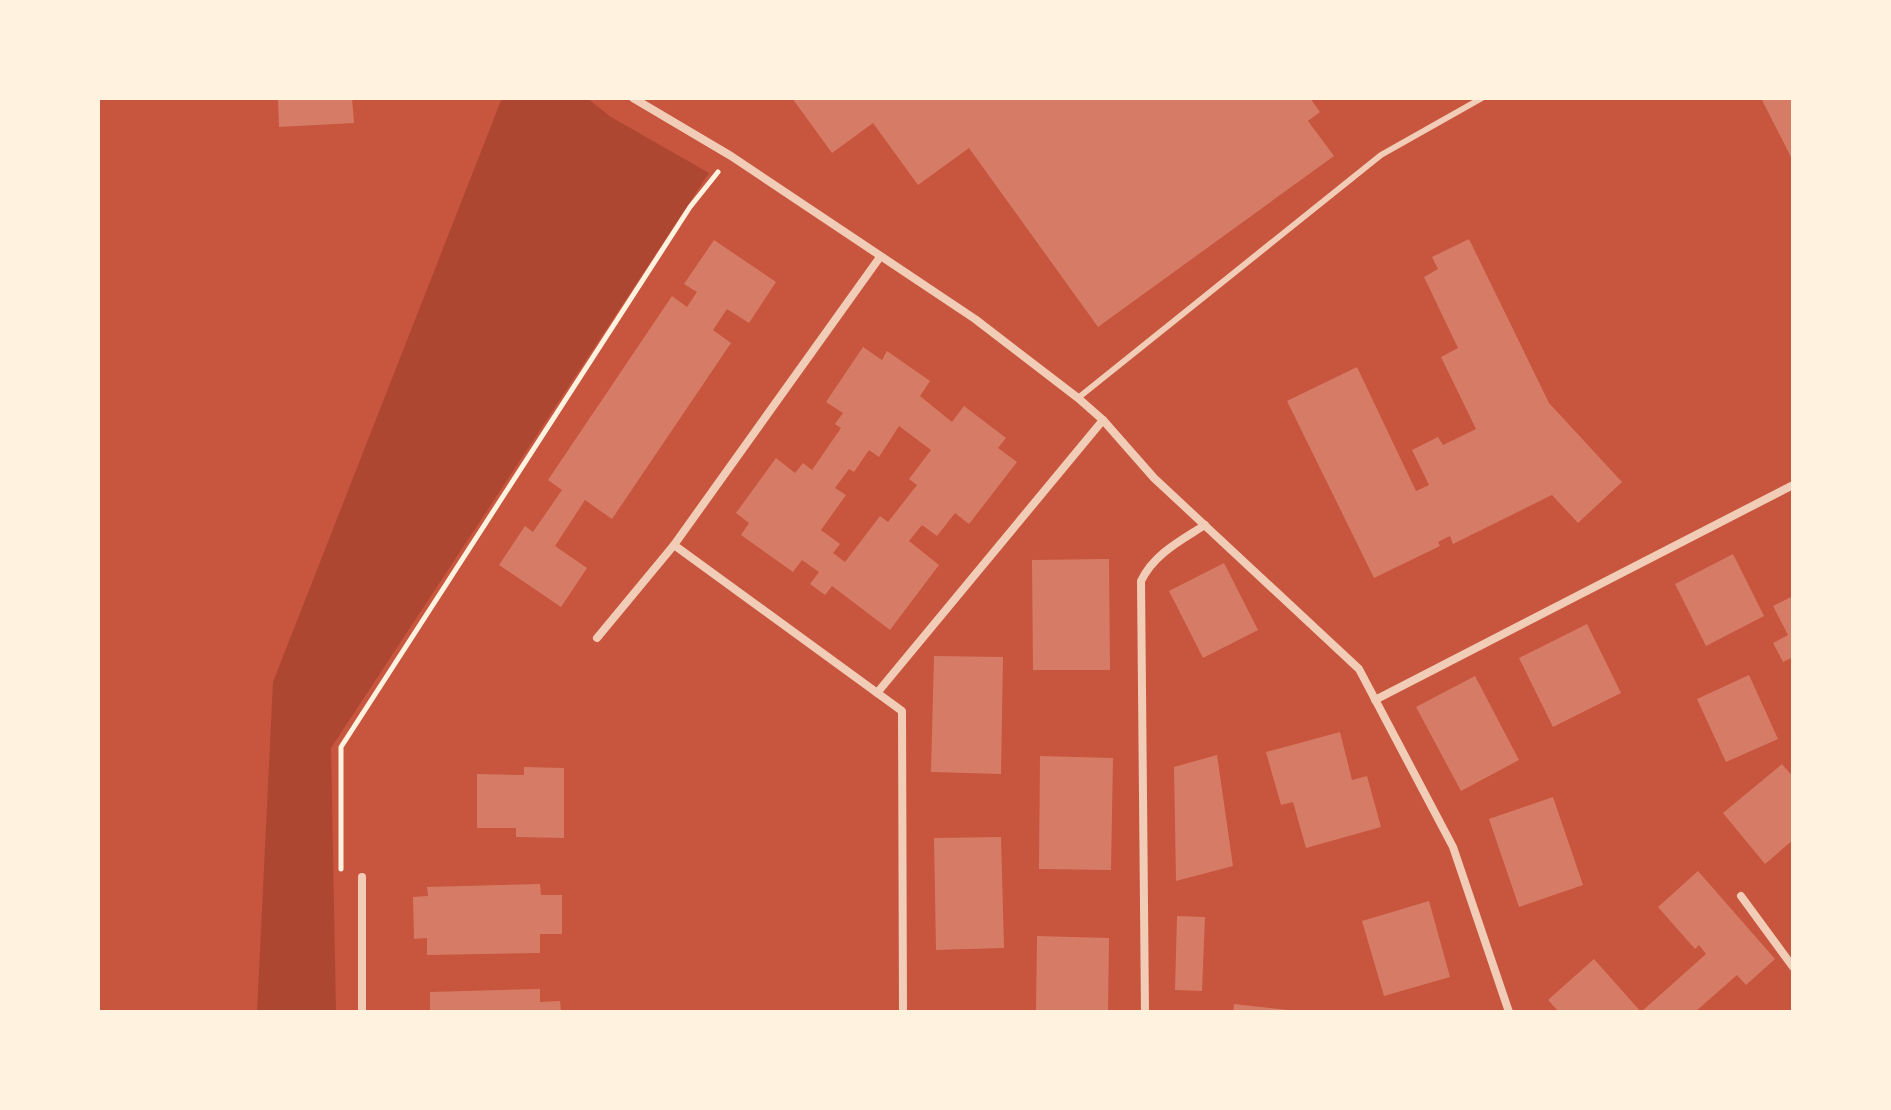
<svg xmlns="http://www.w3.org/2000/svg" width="1891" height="1110" font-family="'Exo 2',sans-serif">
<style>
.green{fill:#ae4732}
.building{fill:#d67c66;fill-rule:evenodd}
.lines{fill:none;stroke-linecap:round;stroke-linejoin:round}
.path{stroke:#fff3e0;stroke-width:5}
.service{stroke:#f1ccb7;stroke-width:6}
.minor{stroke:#f1ccb7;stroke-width:8}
</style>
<rect width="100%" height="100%" fill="#c8553d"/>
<path class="green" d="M502,98H587L611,117L709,173L331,748L336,1012H257L273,682Z"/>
<g class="building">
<path d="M278,98H352L354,123L279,127Z"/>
<path d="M792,98H1310L1320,112L1308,121L1334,156L1098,327L969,148L918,185L873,123L832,153Z"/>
<path d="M1761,98H1793V161Z"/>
<path d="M1469,239L1549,403L1622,482L1578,523L1552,495L1453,544L1450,536L1438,542L1440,546L1374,578L1287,401L1357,367L1416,491L1429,485L1412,450L1438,437L1443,445L1476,429L1441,357L1458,348L1424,277L1438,269L1432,257Z"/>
<path d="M714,240L776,282L749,323L727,309L713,330L731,343L612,519L585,500L555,546L587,568L561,607L499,565L525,526L533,532L562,490L548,480L672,296L687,307L697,292L684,284Z"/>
<path d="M863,347L882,360L887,351L930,381L920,396L952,422L964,406L1006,438L998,448L1017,462L969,524L955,513L937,536L922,525L909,541L939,565L890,630L832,586L825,595L810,584L819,572L802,560L793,572L741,535L749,523L736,513L776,458L795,473L803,463L812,470L841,428L835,424L843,413L826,402ZM899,426L931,450L909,479L917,485L888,522L880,516L845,562L833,553L840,544L821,530L846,495L835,488L849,469L854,472L869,450L879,457Z"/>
<path d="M1733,554L1764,616L1706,646L1675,584Z"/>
<path d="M1109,559L1110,670H1033L1032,560Z"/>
<path d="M1224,563L1258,630L1203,658L1169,591Z"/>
<path d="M1793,596V657L1783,662L1773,643L1788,635L1773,606Z"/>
<path d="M1587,624L1621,693L1553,727L1519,658Z"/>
<path d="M934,656L1003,657L1001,774L931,772Z"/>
<path d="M1749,675L1778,739L1726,762L1697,699Z"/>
<path d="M1475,676L1519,760L1461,791L1416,707Z"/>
<path d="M1340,732L1352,780L1367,776L1381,827L1306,848L1293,802L1281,805L1266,752Z"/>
<path d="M1217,755L1233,866L1176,881L1174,767Z"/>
<path d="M1040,756L1113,758L1111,870L1039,869Z"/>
<path d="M1782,764L1793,777V840L1765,864L1723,813Z"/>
<path d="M524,767L564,768V838L516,837V828H477V774L524,775Z"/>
<path d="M1553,797L1583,885L1519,907L1489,819Z"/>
<path d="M1001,837L1004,948L936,950L934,838Z"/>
<path d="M1698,871L1775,959L1746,985L1737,975L1695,1012H1559L1548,1000L1594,959L1641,1012L1706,954L1699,945L1695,949L1658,907Z"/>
<path d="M540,884L541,895H562V934H540V953L427,955V938L414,939L413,897L428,896L427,887Z"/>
<path d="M1429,901L1450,977L1384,996L1362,921Z"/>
<path d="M1177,916L1205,917L1202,991L1175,990Z"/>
<path d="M1037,936L1109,938L1108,1012H1036Z"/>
<path d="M540,989V1002L560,1001L561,1012H430V992Z"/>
<path d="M1234,1004L1288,1010V1012H1233Z"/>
</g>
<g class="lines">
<path class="path" d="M341,869V747L690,207L718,172"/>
<path class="service" d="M1078,398L1381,155L1482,98"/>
<g class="minor">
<path d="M633,98L731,156L975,319L1078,398L1103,420L1154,478L1359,669L1453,847L1509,1012"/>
<path d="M880,257L674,545L902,711L903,1012"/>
<path d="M597,638L674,545"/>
<path d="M877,693L1103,420"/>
<path d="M1375,700L1793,485"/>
<path d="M1741,896L1793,967"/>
<path d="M362,1012V877"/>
<path d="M1145,1012L1141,581C1154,554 1180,541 1205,525"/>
</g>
</g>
<rect width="1891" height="1110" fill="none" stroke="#fff3e0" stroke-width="200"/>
</svg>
